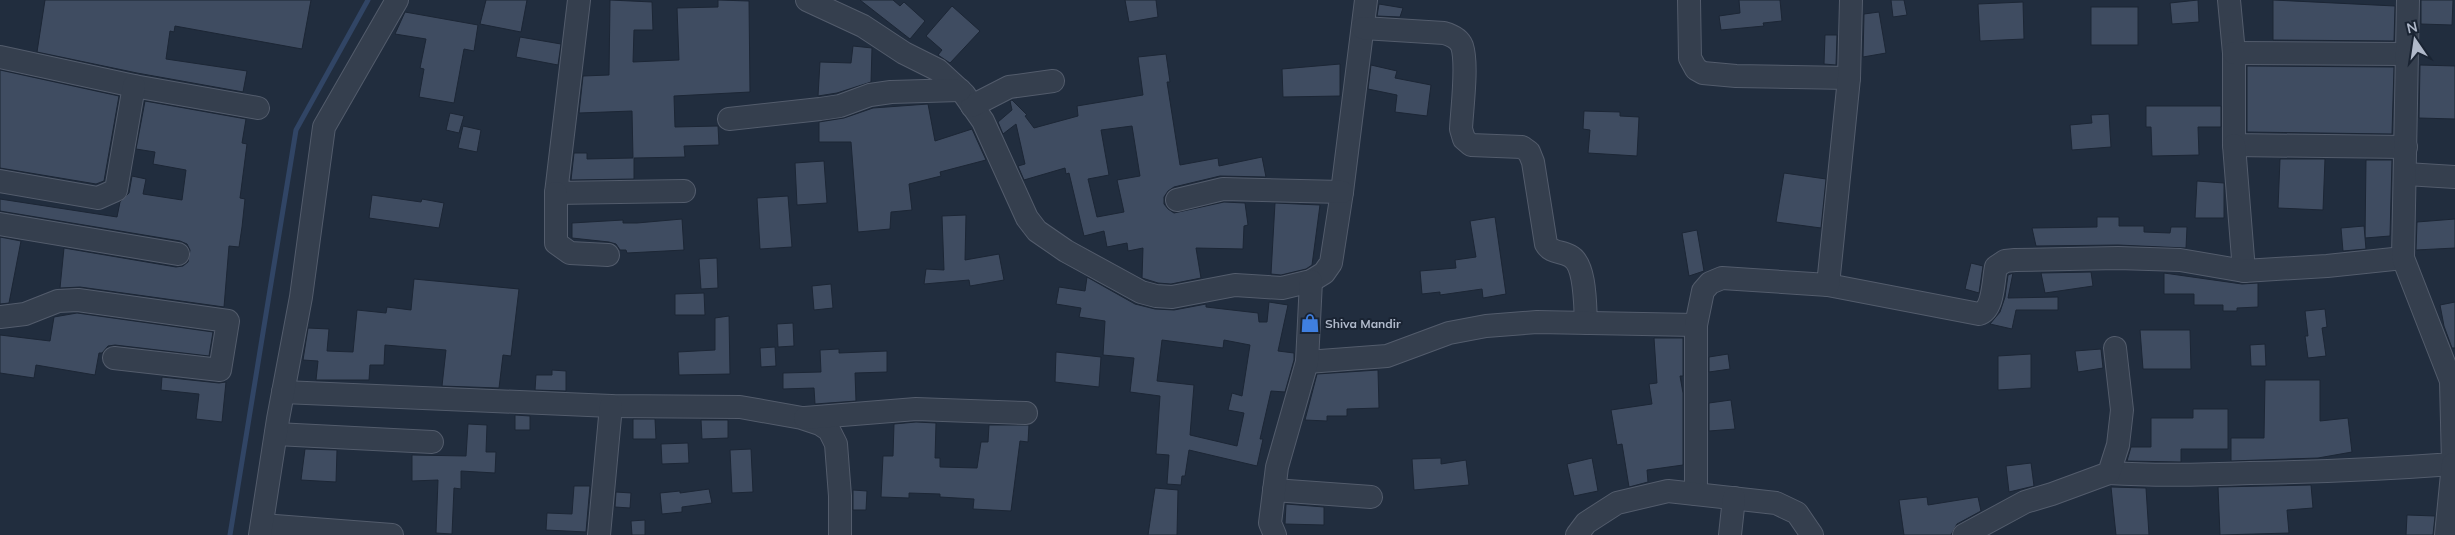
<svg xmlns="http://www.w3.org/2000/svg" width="2455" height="535" font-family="Mulish,sans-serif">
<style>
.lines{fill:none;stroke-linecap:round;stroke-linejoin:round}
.stream{stroke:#314565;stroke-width:5}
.building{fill:#3f4c61;stroke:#1c2635;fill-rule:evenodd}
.minor-casing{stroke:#535c6c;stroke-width:24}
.minor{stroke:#353f4e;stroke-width:22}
.labels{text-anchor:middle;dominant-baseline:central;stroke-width:4;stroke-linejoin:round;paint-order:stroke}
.poi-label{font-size:12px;font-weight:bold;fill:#b0b9ca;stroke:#1a2433;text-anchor:start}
</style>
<rect width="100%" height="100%" fill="#212d3e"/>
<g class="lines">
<path class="stream" d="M230,535L296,130L368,0"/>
</g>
<g class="building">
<path d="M45,0H311L302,49L175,26L174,32L170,31L166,59L247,71L243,92L137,73L37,52Z"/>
<path d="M486,0H527L521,32L480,24Z"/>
<path d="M610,0L652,2L653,30H634L633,62L679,60L677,8L718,7V0L749,1L750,92L674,96L675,127L718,126L719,145L684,146L685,157L634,158V179L571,180L574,153H587V159L633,158L632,111L579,113L583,76L609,75Z"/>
<path d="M860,0H893L900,6L904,2L925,21L910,39Z"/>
<path d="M1125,0H1156L1158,17L1129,22Z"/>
<path d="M1739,0H1780L1782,21L1763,23L1764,26L1721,30L1719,16L1740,13Z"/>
<path d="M1891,0H1904L1907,15L1893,17Z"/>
<path d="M2198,0L2199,22L2172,24L2170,3Z"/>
<path d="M2273,0L2395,6L2394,41L2273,40Z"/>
<path d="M2421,0H2453L2452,25L2421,24Z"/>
<path d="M2023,2L2024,39L1980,41L1978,4Z"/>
<path d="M1379,4L1403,8L1400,17L1377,16Z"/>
<path d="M952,6L980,31L950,63L938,55L942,50L926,36Z"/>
<rect x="2091" y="7" width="47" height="38"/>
<path d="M405,12L478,25L474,51L464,49L454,103L419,97L424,69L420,68L426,39L395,34Z"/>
<path d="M1879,12L1886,53L1863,57L1864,14Z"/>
<path d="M1825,35H1837L1836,65L1824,64Z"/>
<path d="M520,37L561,44L558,65L516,57Z"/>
<path d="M853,46L872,48L871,82L837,93L818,96L820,62L851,63Z"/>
<path d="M1166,54L1170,82H1167L1180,165L1218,158L1219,166L1262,157L1266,177L1220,176L1174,187L1168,191L1164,197V204L1168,209L1174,213L1224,202L1245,203L1248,225L1244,226L1243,249L1196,248L1201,278L1171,284L1158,283L1142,278L1143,248L1128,251L1127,243L1107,247L1104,231L1084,236L1069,173L1066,174L1065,168L1024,180L1018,166L1025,164L1016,124L1003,134L998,122L1012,110L1010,101L1012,100L1027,115L1025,116L1034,128L1078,116L1077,106L1143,95L1138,57ZM1132,126L1140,176L1117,180L1124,212L1097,217L1088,179L1109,175L1101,130Z"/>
<path d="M1340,64V96L1283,97L1282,69Z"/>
<path d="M1371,65L1397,71L1395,78L1431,85L1427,116L1395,112L1397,95L1368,89Z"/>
<path d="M2420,65L2455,66V119L2419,118Z"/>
<path d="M2247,66L2394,67L2392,134L2247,132Z"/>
<path d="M0,70L119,96L104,181L96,184L0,168Z"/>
<path d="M145,101L246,119L242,143L247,144L240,198L245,199L242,227L239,247L229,246L224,307L80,287L60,288L64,248L176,267L183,266L188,262L190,250L187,244L180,241L0,211V199L117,217L120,202L129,193L132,176L146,179L143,194L182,200L186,170L153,164L155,152L136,149Z"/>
<path d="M928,104L935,141L972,129L986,160L940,172L941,176L909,184L912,210L891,212L890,229L858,232L851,142H819V122L844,118L873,108Z"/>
<path d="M2146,106H2221V127H2198L2199,155L2152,156L2151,127H2146Z"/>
<path d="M1584,111L1620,112V116L1639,117L1637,156L1588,153L1590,130L1583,129Z"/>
<path d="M450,113L464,116L459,133L446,130Z"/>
<path d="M2109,114L2111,147L2072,150L2070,125L2092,123L2091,115Z"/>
<path d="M463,126L481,130L477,152L458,148Z"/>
<path d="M2280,159H2325L2323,210L2278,208Z"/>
<path d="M2366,160H2392L2390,236L2365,238Z"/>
<path d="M824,161L827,203L797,205L795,163Z"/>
<path d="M1784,173L1826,179L1821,228L1776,222Z"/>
<path d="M2197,181L2224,183V218H2195Z"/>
<path d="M372,195L421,202L422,199L444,203L439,228L369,218Z"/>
<path d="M788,196L792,247L760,249L757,198Z"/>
<path d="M1275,203L1320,205L1312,265L1306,269L1281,275L1271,274Z"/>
<path d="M966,215L965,260L999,254L1004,280L970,286L969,280L924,284L926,269L944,270L942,216Z"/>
<path d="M1495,217L1506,294L1483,298L1482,289L1440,295V292L1422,294L1420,271L1456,268L1455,260L1476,257L1470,221Z"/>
<path d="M2097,217H2119V226H2144V232L2170,233L2171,227H2187L2186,248L2118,245L2036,246L2032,228L2097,227Z"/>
<path d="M682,219L684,250L627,253L626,250H620L616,244L609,242L572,238V223L623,220V223H637Z"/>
<path d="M2455,219V248L2416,250L2417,222Z"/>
<path d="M2364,226L2366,249L2343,251L2341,228Z"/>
<path d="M1697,230L1704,271L1689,276L1682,233Z"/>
<path d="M0,237L21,241L9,303L0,304Z"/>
<path d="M717,258L718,288L701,289L699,259Z"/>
<path d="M1971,263L1983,266L1979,293L1965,289Z"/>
<path d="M2091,272L2093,286L2045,293L2041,273Z"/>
<path d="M2013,273L2008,298L2058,297V310H2016L2012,329L1990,324L2000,312L2005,297L2008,275Z"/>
<path d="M2164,273L2242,284L2258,283V307L2237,308V311H2223V305H2194V294H2164Z"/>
<path d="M1087,277L1135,304L1155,309L1174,310L1206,304V307L1258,313L1259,322H1267L1269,302L1288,305L1278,351L1294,353V360L1285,392L1271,391L1260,439H1263L1257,466L1189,450L1185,476H1182L1181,485L1167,484L1169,455L1156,454L1160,396L1130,392L1134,358L1103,355L1105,321L1079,317L1081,308L1056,304L1059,287L1085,291ZM1162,340L1223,348L1224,340L1250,345L1242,396L1232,393L1228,410L1244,413L1237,446L1190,435L1194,385L1157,381Z"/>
<path d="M414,279L519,289L511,356L503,355L499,388L442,386L446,350L385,345L384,365H370L369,380H316L318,361L303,360L308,328L329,329L327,351L353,352L357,310L386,313L387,307L411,310Z"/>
<path d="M831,284L833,308L814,310L812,286Z"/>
<path d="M704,293L705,315H675V294Z"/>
<path d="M2455,302V348H2452L2444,326L2440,305Z"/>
<path d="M2325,309L2327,327L2322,328L2326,356L2308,358L2305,336H2308L2305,311Z"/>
<path d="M77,313L213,332L209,356L115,345L108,346L102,353H99L95,375L36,365L34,378L0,373V335L50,341L54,317Z"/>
<path d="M729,316L730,374L679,375L678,352L715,350V318Z"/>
<path d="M793,323L794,346L778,347L777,324Z"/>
<path d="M2140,330H2190L2191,369H2143Z"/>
<path d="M1654,338H1683V376H1680L1683,393V465L1647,470L1648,482L1629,487L1622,444L1617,445L1611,410L1652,404L1649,384L1657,383Z"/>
<path d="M2265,344L2266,366H2251L2250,345Z"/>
<path d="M775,347L776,366L761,367L760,348Z"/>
<path d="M839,349V353L887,351V372L855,373L856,401L815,404L814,388L783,389V373L821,372L820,350Z"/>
<path d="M2101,349L2103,368L2078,372L2075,351Z"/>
<path d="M1056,352L1101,357L1099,387L1055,382Z"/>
<path d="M1728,354L1730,369L1709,372V357Z"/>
<path d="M2031,354V388L1998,390V356Z"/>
<path d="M552,370L566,371V391L535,390L536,375H552Z"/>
<path d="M1378,370L1379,408L1347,409V416H1327V421L1305,420L1317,374Z"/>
<path d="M162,377L219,383L226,382L222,422L196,419L199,394L161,390Z"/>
<path d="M2265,380H2320V421L2348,418L2352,452L2318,458L2231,461V438H2264Z"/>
<path d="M1731,400L1735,429L1709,431V403Z"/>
<path d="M2193,409H2228V449H2181V462L2127,461L2131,447H2151V418H2193Z"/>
<path d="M515,415L530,416V430H515Z"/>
<path d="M633,419H655L656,439H633Z"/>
<path d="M701,420H728V438L702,439Z"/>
<path d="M916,422L936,423L935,458H940V467L977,468L981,442H988L989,425H1029L1028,442L1020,441L1011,511L973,509L974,499L940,497V494L909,493V498L881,497L883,456H893L894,424Z"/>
<path d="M468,424L487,425L486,452H496L495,473L461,471V489L454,488L452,534L436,533L438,480L412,481V455L466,456Z"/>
<path d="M688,443L689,463L662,464L661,444Z"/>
<path d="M305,449L337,450L336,482L301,480Z"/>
<path d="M751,449L753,492L732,493L730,450Z"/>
<path d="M1441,458V464L1466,460L1469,485L1414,490L1412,459Z"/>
<path d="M1592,458L1598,491L1574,496L1567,464Z"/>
<path d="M2031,463L2034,486L2009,492L2006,466Z"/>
<path d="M2311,485L2313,508L2287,510L2289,533L2220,535L2218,487Z"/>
<path d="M574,486H590L586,532L546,530L547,513L572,514Z"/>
<path d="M2111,487L2146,488L2149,535H2116Z"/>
<path d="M1155,488L1178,490L1177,535H1148Z"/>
<path d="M709,489L712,503L682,507V512L662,514L660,493L680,491V493Z"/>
<path d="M853,490L867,491L866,510H853Z"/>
<path d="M616,492L631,493L630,508L615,507Z"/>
<path d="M1927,497L1928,505L1978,497L1981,511L1957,524L1951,535H1904L1899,500Z"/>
<path d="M1286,504L1324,507V525L1285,524Z"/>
<path d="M2407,515L2435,516L2433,535H2406Z"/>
<path d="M645,520V535H632L631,521Z"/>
</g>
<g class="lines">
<g class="minor-casing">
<g id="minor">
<path d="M579,0L556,193L684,191"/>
<path d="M807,0L863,26L904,53L938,70L964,94L983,121L1027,218L1037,231L1066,251L1141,292L1156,296L1172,297L1235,285L1282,288L1311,281L1324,273L1331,263L1342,192L1366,0"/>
<path d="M1689,0L1690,58L1696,69L1703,73L1736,76L1849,78"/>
<path d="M2229,0L2234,53V145L2406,147"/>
<path d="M1363,28L1444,33C1451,35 1459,38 1462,46C1468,64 1462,108 1461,129L1464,139L1471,145L1522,147L1529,152L1533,162L1546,244C1551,253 1561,251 1570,256C1586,264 1585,306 1586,323"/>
<path d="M2234,53L2406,54"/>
<path d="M0,57L134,86L258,108"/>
<path d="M972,106L1009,87L1053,81"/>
<path d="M729,119L820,109L840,106L870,95L891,92L960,90"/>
<path d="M2234,145L2244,271"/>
<path d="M2406,174L2455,177"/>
<path d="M0,181L98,198L116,190L134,86"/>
<path d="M556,193V243L570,253L608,255"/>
<path d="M1177,200L1223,189L1342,192"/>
<path d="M0,224L178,254"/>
<path d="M1828,285L1979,314C1994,310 1993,280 1996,267L2005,261L2015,260L2118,258L2180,260L2244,271L2327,266L2403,258"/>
<path d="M0,317L25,314L58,301L78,300L228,321L220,370L114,358"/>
<path d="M1307,362L1387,356L1449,333L1486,326L1537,322L1696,325"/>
<path d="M283,392L611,406L740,407L802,418L820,424L829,430L836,444L840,496V535"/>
<path d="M805,418L916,409L1026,413"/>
<path d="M276,434L432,442"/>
<path d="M2109,473C2156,476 2203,475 2250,473C2318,472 2385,469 2453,464L2451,381L2403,258L2408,0"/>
<path d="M1274,490L1371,497"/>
<path d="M1696,494V325L1703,291L1710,283L1722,278L1828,285L1849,78L1851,0"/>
<path d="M262,525L392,535"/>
<path d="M260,535L278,419L301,297L324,127L397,0"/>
<path d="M599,535L611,406"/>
<path d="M1275,535L1270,523L1277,467L1307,362L1311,281"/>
<path d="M1577,535L1586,523L1617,503L1668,491L1776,503L1797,513L1812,535"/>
<path d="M1730,535L1734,498"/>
<path d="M1964,535L2025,502L2052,494L2109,473L2118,445L2122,410L2115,348"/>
<path d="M2446,535L2453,464H2455"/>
</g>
</g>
<use href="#minor" class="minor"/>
</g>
<defs>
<g id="shop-bare" transform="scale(1.5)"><path d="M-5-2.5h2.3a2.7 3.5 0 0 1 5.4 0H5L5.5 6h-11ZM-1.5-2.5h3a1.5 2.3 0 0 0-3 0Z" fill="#3f7fe0" stroke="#1a2433" stroke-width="2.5" paint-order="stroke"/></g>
</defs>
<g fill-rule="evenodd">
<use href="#shop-bare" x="1310" y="323"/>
</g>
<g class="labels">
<g class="poi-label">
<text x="1325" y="323">Shiva Mandir</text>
</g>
</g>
<g transform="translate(2415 40) rotate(347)" stroke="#1a2433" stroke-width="4" paint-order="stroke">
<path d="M0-4L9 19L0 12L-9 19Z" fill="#b0b9ca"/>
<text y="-8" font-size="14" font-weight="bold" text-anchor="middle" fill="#b0b9ca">N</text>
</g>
</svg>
